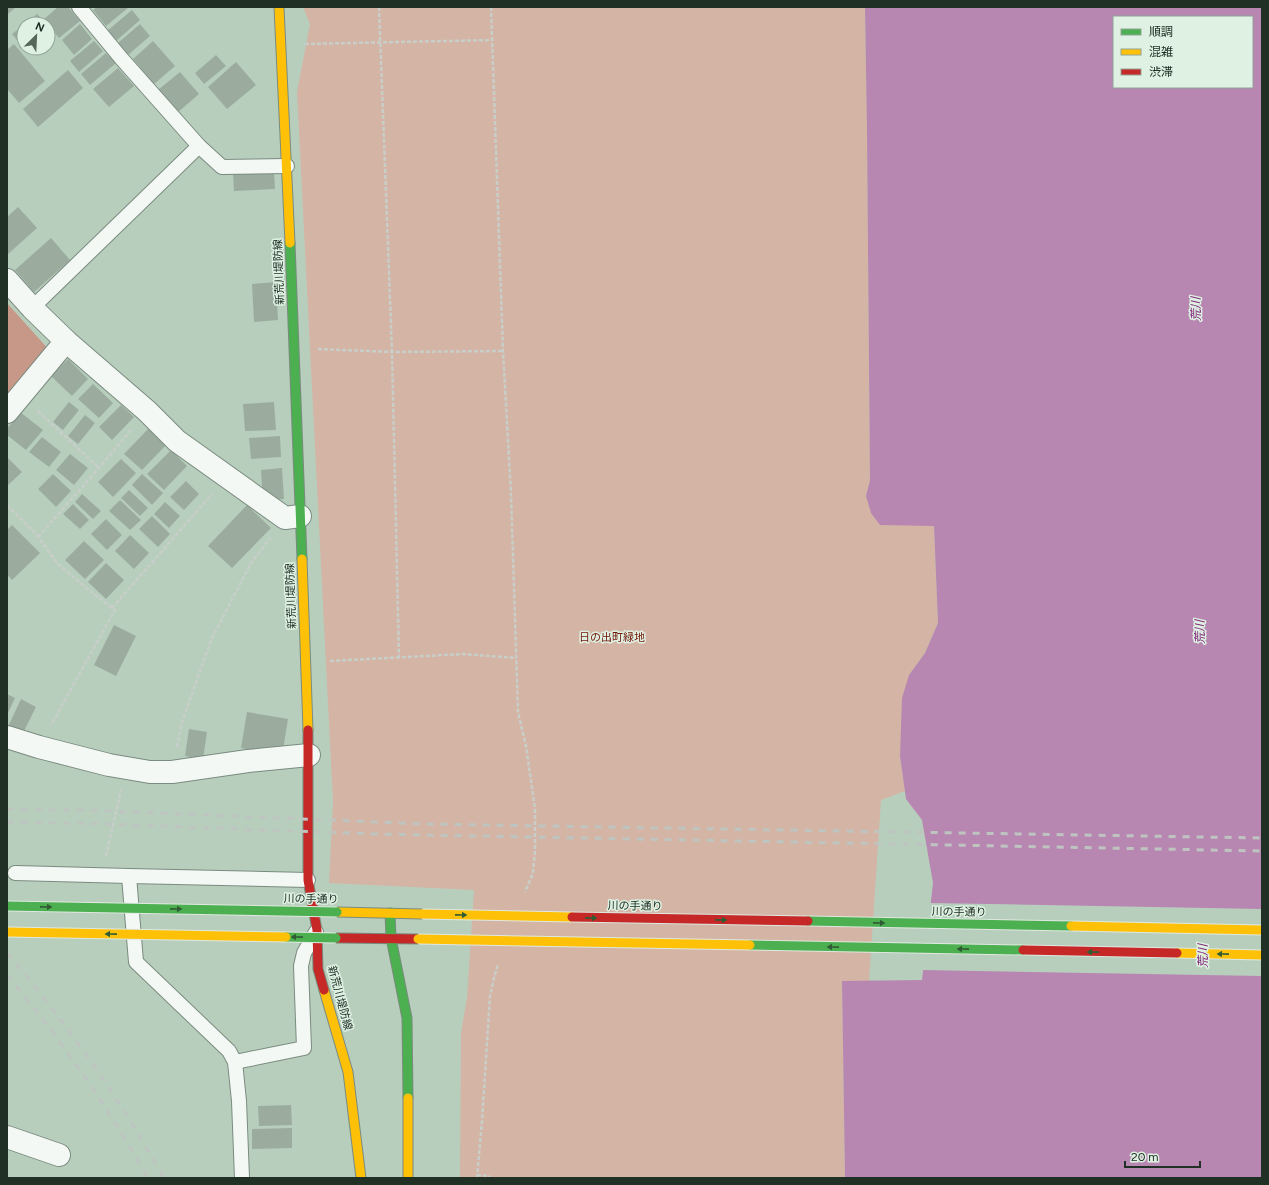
<svg xmlns="http://www.w3.org/2000/svg" width="1269" height="1185" font-family="Figtree,'Noto Sans JP',sans-serif">
<style>
.green{fill:#d4b4a4}
.forest{fill:#c79887}
.water{fill:#b787b2;fill-rule:evenodd}
.pier{fill:#b8cebd}
.building{fill:#9bac9f}
.lines{fill:none;stroke-linecap:round;stroke-linejoin:round}
.lane-casing{stroke:#7a8b7f;stroke-width:16}
.street-casing{stroke:#7a8b7f;stroke-width:24}
.fast-casing{stroke:#7a8b7f;stroke-width:11}
.slow-casing{stroke:#7a8b7f;stroke-width:11}
.jam-casing{stroke:#7a8b7f;stroke-width:11}
.path{stroke:#c8cec9;stroke-width:2.5;stroke-dasharray:4 2;stroke-linecap:butt}
.lane{stroke:#f4f8f5;stroke-width:14}
.street{stroke:#f4f8f5;stroke-width:22}
.fast{stroke:#4caf50;stroke-width:9}
.slow{stroke:#ffc107;stroke-width:9}
.jam{stroke:#c62828;stroke-width:9}
.rail{stroke:#bec5c0;stroke-width:3;stroke-dasharray:7 7;stroke-linecap:butt}
.fast-bridge-casing{stroke:#dfe9e1;stroke-width:11;stroke-linecap:butt}
.slow-bridge-casing{stroke:#dfe9e1;stroke-width:11;stroke-linecap:butt}
.jam-bridge-casing{stroke:#dfe9e1;stroke-width:11;stroke-linecap:butt}
.fast-bridge{stroke:#4caf50;stroke-width:9}
.slow-bridge{stroke:#ffc107;stroke-width:9}
.jam-bridge{stroke:#c62828;stroke-width:9}
.oneway{fill:#305c34}
.labels{text-anchor:middle;dominant-baseline:central;stroke-width:3;stroke-linejoin:round;paint-order:stroke}
.street-label{font-size:11px;fill:#213025;stroke:#def1e2}
.park-label{font-size:11px;fill:#731306;stroke:#def1e2}
.water-label{font-size:12px;font-style:italic;fill:#812179;stroke:#def1e2}
</style>
<rect width="100%" height="100%" fill="#b8cebd"/>
<path class="green" d="M303,7H865L867,132L870,480L866,496L880,525H934L938,623L925,653L909,675L900,756L905,791L881,800L869,981L842,982L845,1178H460L461,1032L467,998L474,890L329,883L333,802L297,92L310,24Z"/>
<path class="forest" d="M7,303L50,351L7,404Z"/>
<path class="water" d="M865,7H1262V1178H845L842,981L922,980L933,883L922,820L906,799L900,756L902,698L909,675L925,653L938,623L934,526L880,525L871,513L866,496L870,480L867,132ZM1114,17H1252V87H1114Z"/>
<path class="pier" d="M929,903L1262,909V976L922,970Z"/>
<g class="building">
<path d="M7,7H16L7,15Z"/>
<path d="M58,7H68L80,21L59,38L48,24H25L37,14L43,20Z"/>
<path d="M97,7H129L106,26L93,10Z"/>
<path d="M132,10L140,20L116,41L107,31Z"/>
<path d="M80,24L92,39L74,55L62,40Z"/>
<path d="M140,24L150,36L128,55L118,43Z"/>
<path d="M24,25V44L22,46L12,34Z"/>
<path d="M94,41L103,51L79,72L70,61Z"/>
<path d="M153,41L175,66L154,84L133,59Z"/>
<path d="M14,44L45,81L19,103L7,89V50Z"/>
<path d="M106,53L116,63L90,85L81,74Z"/>
<path d="M216,55L226,66L204,84L195,73Z"/>
<path d="M236,62L256,85L227,109L208,87Z"/>
<path d="M118,68L134,86L109,107L93,89Z"/>
<path d="M68,70L83,88L38,127L23,109Z"/>
<path d="M180,72L199,94L177,113L158,90Z"/>
<path d="M274,171L275,189L234,191L233,174Z"/>
<path d="M18,207L37,228L7,255V217Z"/>
<path d="M51,238L70,260L34,292L15,270Z"/>
<path d="M276,282L278,320L254,322L252,284Z"/>
<path d="M68,359L88,379L72,396L51,376Z"/>
<path d="M93,384L113,403L99,418L78,399Z"/>
<path d="M69,402L79,410L63,430L53,422Z"/>
<path d="M274,402L276,430L245,431L243,404Z"/>
<path d="M121,405L134,417L112,440L99,427Z"/>
<path d="M20,412L43,430L26,450L7,435V429Z"/>
<path d="M85,415L95,423L78,444L68,436Z"/>
<path d="M149,428L167,444L142,470L124,454Z"/>
<path d="M280,436L281,457L251,459L249,438Z"/>
<path d="M42,437L61,452L49,467L29,452Z"/>
<path d="M171,450L187,466L164,490L147,474Z"/>
<path d="M70,454L88,468L74,485L56,470Z"/>
<path d="M7,457L22,472L7,486Z"/>
<path d="M121,459L136,473L113,497L98,482Z"/>
<path d="M282,468L284,499L263,501L261,470Z"/>
<path d="M53,474L71,491L56,507L38,489Z"/>
<path d="M142,474L163,493L152,505L132,485Z"/>
<path d="M186,481L199,494L184,510L170,497Z"/>
<path d="M129,490L148,508L140,516L121,498Z"/>
<path d="M82,494L101,511L93,519L75,502Z"/>
<path d="M120,500L141,520L130,530L109,511Z"/>
<path d="M165,502L180,516L169,528L154,514Z"/>
<path d="M73,504L89,520L80,529L63,514Z"/>
<path d="M247,505L271,528L232,568L208,546Z"/>
<path d="M152,516L170,534L158,547L139,529Z"/>
<path d="M106,519L122,535L107,550L91,534Z"/>
<path d="M12,525L40,553L12,580L7,574V530Z"/>
<path d="M130,535L149,553L134,569L115,551Z"/>
<path d="M84,541L104,560L85,579L65,560Z"/>
<path d="M106,563L124,580L106,599L88,582Z"/>
<path d="M114,625L136,636L116,676L94,665Z"/>
<path d="M7,694L15,698L7,715Z"/>
<path d="M21,699L36,707L21,737L7,729Z"/>
<path d="M247,712L288,719L283,750L265,747L264,752L241,748Z"/>
<path d="M189,729L207,732L203,759L185,756Z"/>
<path d="M291,1105L292,1125L259,1126L258,1106Z"/>
<path d="M292,1128V1148L252,1149V1129Z"/>
</g>
<g class="lines">
<g class="lane-casing">
<g id="lane">
<path d="M79,7L121,58L199,146L222,167L287,166"/>
<path d="M32,308L199,146"/>
<path d="M15,873L129,876L308,880"/>
<path d="M129,876L136,962L229,1051L235,1062L239,1101L242,1178"/>
<path d="M235,1062L304,1048L301,966L304,953L316,932"/>
</g>
</g>
<g class="street-casing">
<g id="street">
<path d="M7,280L32,308L66,341L147,411L177,441L285,518L300,516"/>
<path d="M7,412L66,341"/>
<path d="M7,737L39,747L109,765L150,772H172L248,761L309,755"/>
<path d="M7,1137L59,1155"/>
</g>
</g>
<g class="fast-casing">
<g id="fast">
<path d="M290,243L302,559"/>
<path d="M390,913L391,938L407,1018L408,1098"/>
</g>
</g>
<g class="slow-casing">
<g id="slow">
<path d="M279,7L290,243"/>
<path d="M302,559L308,730"/>
<path d="M337,912L422,914"/>
<path d="M324,990L348,1072L361,1178"/>
<path d="M408,1098V1178"/>
</g>
</g>
<g class="jam-casing">
<g id="jam">
<path d="M308,730V880L317,930L318,969L324,990"/>
<path d="M336,938L418,939"/>
</g>
</g>
<g class="path">
<path d="M379,7L392,352L399,658"/>
<path d="M491,7L503,351L511,494L518,712L526,746L535,809V851L533,873L525,892"/>
<path d="M305,44L493,40"/>
<path d="M318,349L392,352L503,351"/>
<path d="M38,411L99,468"/>
<path d="M7,505L36,534L57,563L85,587L115,610L51,725"/>
<path d="M38,537L99,468L131,430"/>
<path d="M112,608L212,494"/>
<path d="M330,661L463,654L516,658"/>
<path d="M177,747L182,722L211,640L251,563L270,538"/>
<path d="M106,856L121,790"/>
<path d="M477,1175L489,1176L490,1178"/>
<path d="M477,1178L482,1121L490,996L494,978L498,964"/>
</g>
<use href="#lane" class="lane"/>
<use href="#street" class="street"/>
<use href="#fast" class="fast"/>
<use href="#slow" class="slow"/>
<use href="#jam" class="jam"/>
<g class="rail">
<path d="M7,809L108,811L426,824L1262,838"/>
<path d="M7,822L108,824L374,834L1262,851"/>
<path d="M7,953C67,1023 119,1098 164,1178"/>
<path d="M7,975C60,1038 107,1106 148,1178"/>
</g>
<g class="fast-bridge-casing">
<g id="fast-bridge">
<path d="M7,906L337,912"/>
<path d="M808,921L1071,926"/>
<path d="M286,937L336,938"/>
<path d="M750,945L1023,950"/>
</g>
</g>
<g class="slow-bridge-casing">
<g id="slow-bridge">
<path d="M422,914L572,917"/>
<path d="M1071,926L1262,930"/>
<path d="M7,932L286,937"/>
<path d="M418,939L750,945"/>
<path d="M1177,953L1262,955"/>
</g>
</g>
<g class="jam-bridge-casing">
<g id="jam-bridge">
<path d="M572,917L808,921"/>
<path d="M1023,950L1177,953"/>
</g>
</g>
<use href="#fast-bridge" class="fast-bridge"/>
<use href="#slow-bridge" class="slow-bridge"/>
<use href="#jam-bridge" class="jam-bridge"/>
</g>
<defs><path id="oneway-solid" d="M-6-.8H1V-3.2L6.5 0L1 3.2V.8H-6Z"/></defs>
<g class="oneway">
<use href="#oneway-solid" transform="translate(46 907) rotate(1)"/>
<use href="#oneway-solid" transform="translate(176 909) rotate(1)"/>
<use href="#oneway-solid" transform="translate(461 915) rotate(1)"/>
<use href="#oneway-solid" transform="translate(591 918) rotate(1)"/>
<use href="#oneway-solid" transform="translate(721 920) rotate(1)"/>
<use href="#oneway-solid" transform="translate(879 923) rotate(1)"/>
<use href="#oneway-solid" transform="translate(111 934) rotate(-179)"/>
<use href="#oneway-solid" transform="translate(297 937) rotate(-179)"/>
<use href="#oneway-solid" transform="translate(833 947) rotate(-179)"/>
<use href="#oneway-solid" transform="translate(963 949) rotate(-179)"/>
<use href="#oneway-solid" transform="translate(1093 952) rotate(-179)"/>
<use href="#oneway-solid" transform="translate(1223 954) rotate(-179)"/>
</g>
<g class="labels">
<g class="street-label">
<text transform="translate(279 272) rotate(-92)">新荒川堤防線</text>
<text transform="translate(291 596) rotate(-92)">新荒川堤防線</text>
<text transform="translate(311 899) rotate(1)">川の手通り</text>
<text transform="translate(635 906) rotate(1)">川の手通り</text>
<text transform="translate(959 912) rotate(1)">川の手通り</text>
<text transform="translate(340 998) rotate(75)">新荒川堤防線</text>
</g>
<g class="park-label">
<text x="612" y="637">日の出町緑地</text>
</g>
<g class="water-label">
<text transform="translate(1196 309) rotate(-91)">荒川</text>
<text transform="translate(1200 632) rotate(-91)">荒川</text>
<text transform="translate(1203 956) rotate(-91)">荒川</text>
</g>
</g>
<rect width="1269" height="1185" fill="none" stroke="#213025" stroke-width="16"/>
<rect x="1113" y="16" width="140" height="72" fill="#def1e2" stroke="#92a496"/>
<rect x="1121" y="29" width="20" height="6" fill="#4caf50" stroke="#92a496"/>
<text x="1149" y="36" font-size="12" fill="#213025">順調</text>
<rect x="1121" y="49" width="20" height="6" fill="#ffc107" stroke="#92a496"/>
<text x="1149" y="56" font-size="12" fill="#213025">混雑</text>
<rect x="1121" y="69" width="20" height="6" fill="#c62828" stroke="#92a496"/>
<text x="1149" y="76" font-size="12" fill="#213025">渋滞</text>
<g transform="translate(36 36) rotate(24)"><circle r="19" fill="#def1e2" stroke="#92a496"/>
<path d="M0-3L7 15L0 10L-7 15Z" fill="#56675a"/>
<text y="-6" font-size="11" font-weight="bold" text-anchor="middle" fill="#213025">N</text>
</g>
<path d="M1125 1161v6h75v-6" fill="none" stroke="#213025" stroke-width="2"/>
<text x="1131" y="1161" font-size="12" fill="#213025" stroke="#def1e2" stroke-width="3" paint-order="stroke">20 m</text>
</svg>
